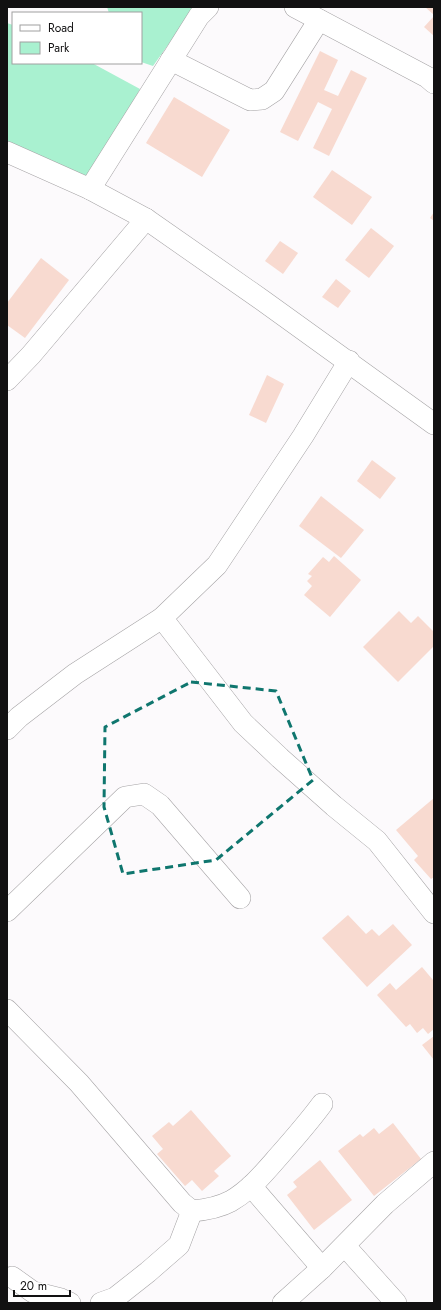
<svg xmlns="http://www.w3.org/2000/svg" width="441" height="1310" font-family="Jost,sans-serif">
<style>
.green{fill:#a9f1d0}
.building{fill:#f8dad0}
.lines{fill:none;stroke-linecap:round;stroke-linejoin:round}
.minor-casing{stroke:#a5a3a5;stroke-width:22}
.minor{stroke:#fff;stroke-width:21}
.marked{fill:none;stroke:#0f766e;stroke-width:3;stroke-dasharray:8 5;stroke-linejoin:round}
</style>
<rect width="100%" height="100%" fill="#fcfafc"/>
<g class="green">
<path d="M107,7H195L153,66L141,62V13H109Z"/>
<path d="M7,23L13,25V63H92L140,89L91,180L7,142Z"/>
</g>
<g class="building">
<path d="M425,7H434V15Z"/>
<path d="M434,16V36L424,27Z"/>
<path d="M320,51L338,60L324,90L338,96L351,70L367,78L329,156L313,148L332,109L318,102L298,141L280,132Z"/>
<path d="M174,97L230,130L202,177L146,143Z"/>
<path d="M332,170L372,197L352,225L313,197Z"/>
<path d="M434,212V221L430,218Z"/>
<path d="M371,228L394,246L369,278L345,260Z"/>
<path d="M280,241L298,253L283,274L265,261Z"/>
<path d="M41,258L69,280L25,338L7,325V303Z"/>
<path d="M336,279L351,291L338,308L322,297Z"/>
<path d="M267,375L284,384L266,423L249,415Z"/>
<path d="M372,460L396,478L380,499L357,481Z"/>
<path d="M321,496L364,530L341,558L299,526Z"/>
<path d="M334,556L361,580L330,617L304,595L312,586L307,581L312,576L308,574L323,557L329,562Z"/>
<path d="M399,611L411,623L418,616L434,632V646L398,682L363,647Z"/>
<path d="M434,798V877L431,879L414,860L418,856L396,830Z"/>
<path d="M348,915L366,934L372,929L379,936L393,924L412,945L367,987L322,938Z"/>
<path d="M422,967L433,980L434,979V1029L428,1034L423,1028L417,1033L410,1024L406,1027L377,995L390,983L396,990Z"/>
<path d="M434,1036V1060L422,1045Z"/>
<path d="M191,1110L231,1156L214,1171L219,1176L202,1191L192,1180L185,1186L157,1154L163,1149L152,1136L169,1122L173,1126Z"/>
<path d="M393,1123L421,1159L374,1196L338,1151L360,1134L363,1137L374,1128L379,1134Z"/>
<path d="M320,1160L352,1200L314,1230L287,1195L297,1187L293,1182Z"/>
</g>
<g class="lines">
<g class="minor-casing">
<g id="minor">
<path d="M295,7L427,77L434,83"/>
<path d="M171,60L250,100L262,99L274,91L319,20"/>
<path d="M7,152L90,189L146,219L262,300L434,424"/>
<path d="M90,189L199,16L208,7"/>
<path d="M7,380L31,355L146,219"/>
<path d="M162,618L243,723L280,758L334,806L377,841L434,913"/>
<path d="M7,729L19,717L75,674L162,618L217,565L303,436L349,361"/>
<path d="M7,911L125,797L144,794L160,805L240,898"/>
<path d="M7,1010L79,1083L182,1203L192,1211C204,1210 220,1207 231,1201C250,1190 264,1173 278,1157C293,1140 308,1123 322,1104"/>
<path d="M251,1186L322,1268"/>
<path d="M345,1246L396,1303"/>
<path d="M12,1277L33,1292L61,1299L70,1303"/>
<path d="M101,1303L115,1298L148,1272L179,1245L192,1211"/>
<path d="M283,1303L322,1268L385,1204L434,1162"/>
</g>
</g>
<use href="#minor" class="minor"/>
</g>
<path class="marked" d="M191,682L276,691L313,780L216,860L123,874L104,807L105,727Z"/>
<rect width="441" height="1310" fill="none" stroke="#121112" stroke-width="16"/>
<rect x="12" y="12" width="130" height="52" fill="#ffffff" stroke="#a0a0a0"/>
<rect x="20" y="25" width="20" height="6" fill="#ffffff" stroke="#a0a0a0"/>
<text x="48" y="32" font-size="12" fill="#121112">Road</text>
<rect x="20" y="42" width="20" height="12" fill="#a9f1d0" stroke="#a0a0a0"/>
<text x="48" y="52" font-size="12" fill="#121112">Park</text>
<path d="M14 1290v6h56v-6" fill="none" stroke="#121112" stroke-width="2"/>
<text x="20" y="1290" font-size="12" fill="#121112" stroke="#ffffff" stroke-width="3" paint-order="stroke">20 m</text>
</svg>
